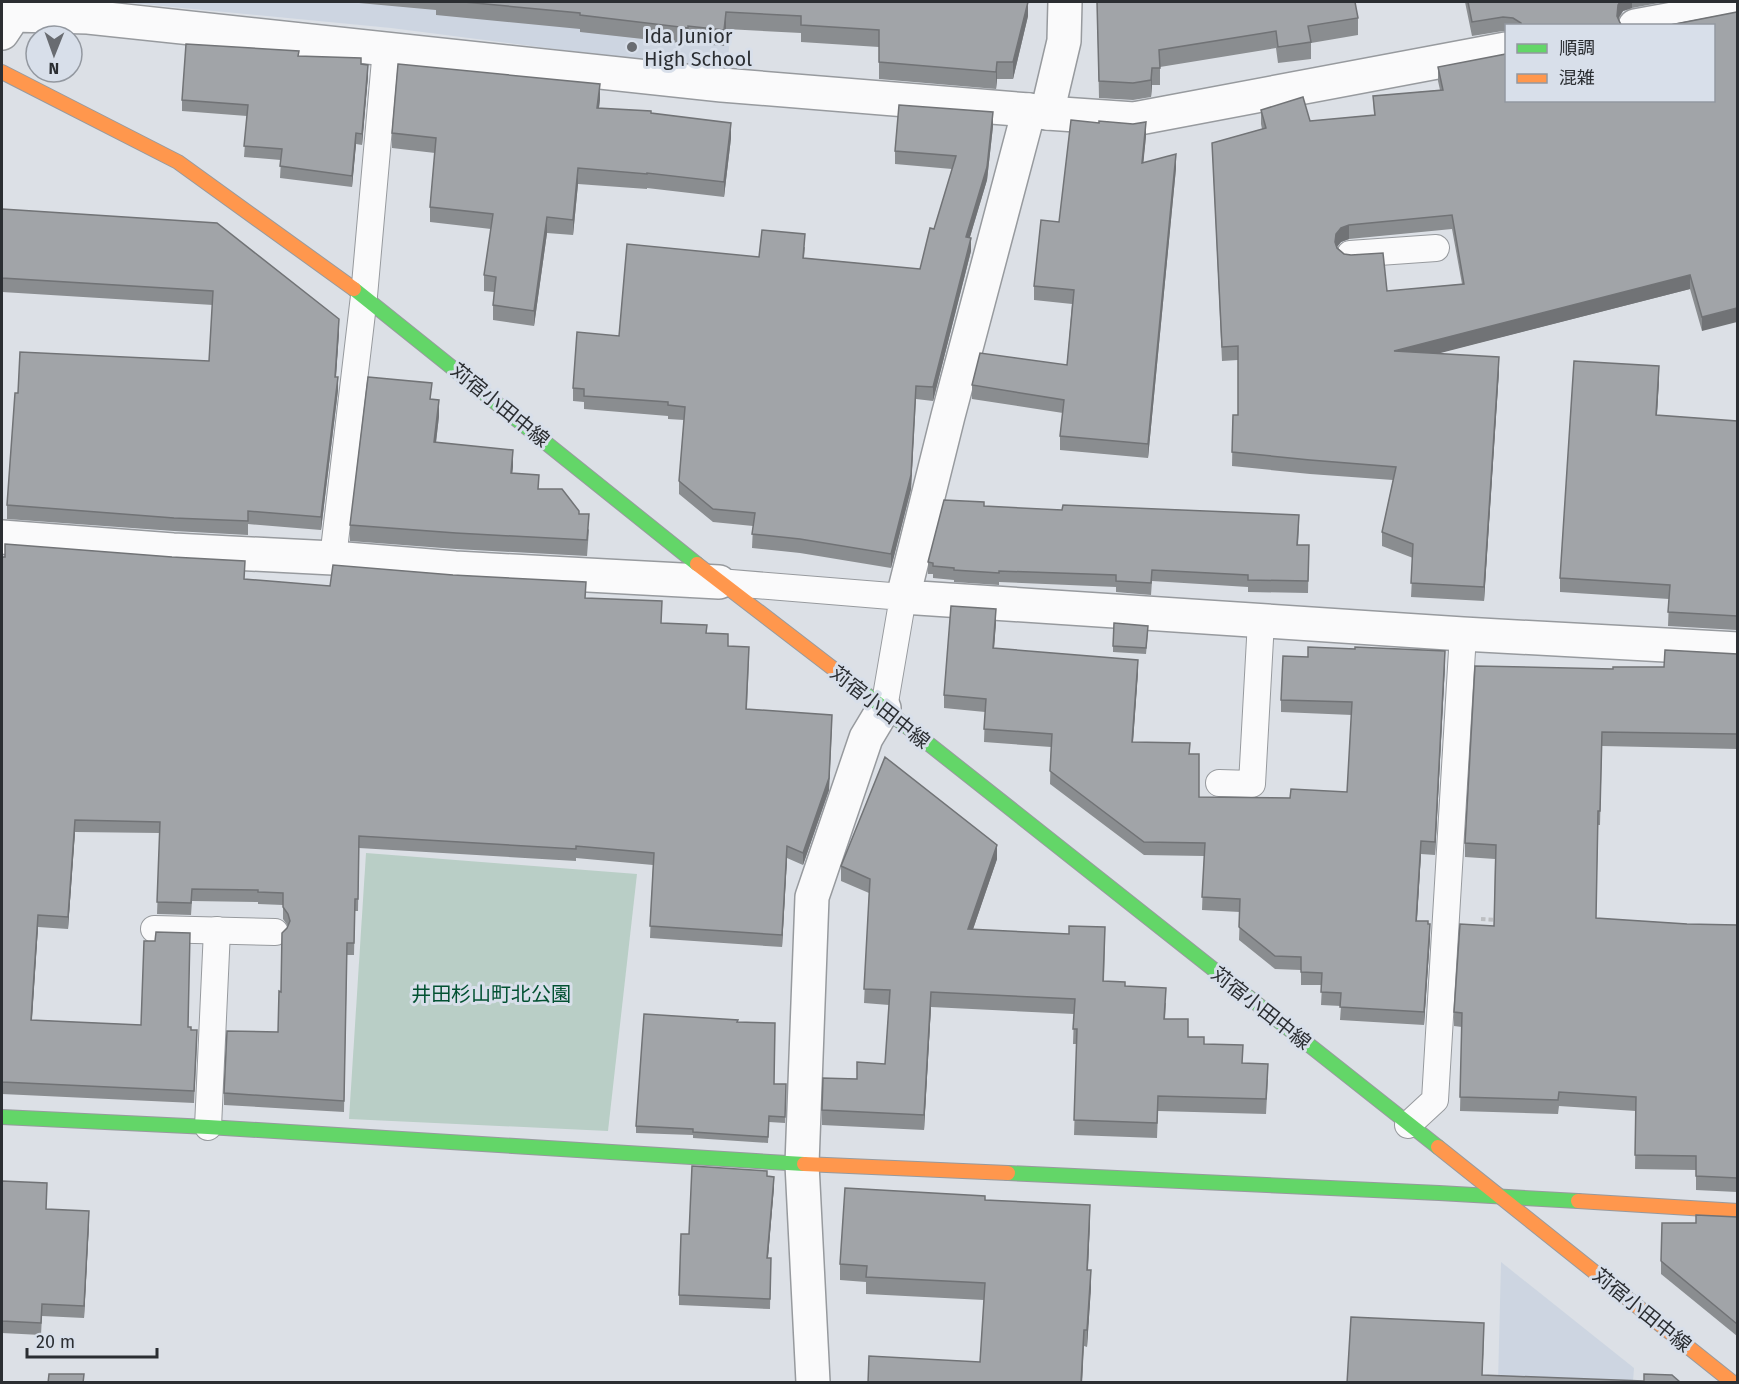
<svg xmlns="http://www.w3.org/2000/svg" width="1739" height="1384" font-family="'Fira Sans','Noto Sans JP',sans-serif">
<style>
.built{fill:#cdd5e1}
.green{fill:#b9cec6}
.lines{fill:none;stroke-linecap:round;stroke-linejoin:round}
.lane-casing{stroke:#979a9e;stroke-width:28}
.street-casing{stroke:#979a9e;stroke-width:36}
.fast-casing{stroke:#979a9e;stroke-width:16}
.slow-casing{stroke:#979a9e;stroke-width:16}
.path{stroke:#bdbfc2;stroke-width:4;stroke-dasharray:4.5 3;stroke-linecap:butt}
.lane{stroke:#fafafb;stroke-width:26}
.street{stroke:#fafafb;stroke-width:33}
.fast{stroke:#63d668;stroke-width:14}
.slow{stroke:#ff974d;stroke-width:14}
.wall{fill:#8a8d90;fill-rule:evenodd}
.shaded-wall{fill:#717376}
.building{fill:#a1a4a8;stroke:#717376;stroke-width:1.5;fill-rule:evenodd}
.poi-dot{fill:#696c71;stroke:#d8dfea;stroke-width:2}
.labels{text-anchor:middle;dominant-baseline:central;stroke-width:6;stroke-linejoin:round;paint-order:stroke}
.poi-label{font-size:20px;fill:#2b2e32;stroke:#d8dfea;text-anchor:start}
.street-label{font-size:20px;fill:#2b2e32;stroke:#d8dfea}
.park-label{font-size:20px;fill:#025132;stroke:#d8dfea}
</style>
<rect width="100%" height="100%" fill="#dce0e6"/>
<g class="built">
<path d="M120,2H733L727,71L391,28Z"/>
<path d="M1501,1262L1634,1368L1633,1382H1498Z"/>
</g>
<path class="green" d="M366,853L637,874L608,1131L349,1119Z"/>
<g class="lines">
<g class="lane-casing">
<g id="lane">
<path d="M1350,254L1436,248"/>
<path d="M333,558L364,296L386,49"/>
<path d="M719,582L903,597L884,708"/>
<path d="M1219,783L1252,784L1261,621"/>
<path d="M154,929L275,932"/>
<path d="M1408,1125L1435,1100L1463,634"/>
<path d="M208,1127L217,930"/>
</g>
</g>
<g class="street-casing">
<g id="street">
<path d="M1635,26L1738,7"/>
<path d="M2,33L14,15L88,17L722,85L1029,110L1047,113L1134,119L1506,49"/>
<path d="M1029,110L948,416L903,597L1463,634L1738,649"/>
<path d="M1047,113L1064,41L1065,2"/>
<path d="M2,537L173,550L333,558L455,568L719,582"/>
<path d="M813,1382L802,1164L812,897L866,738L884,708"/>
</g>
</g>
<g class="fast-casing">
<g id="fast">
<path d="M354,289L697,564"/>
<path d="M848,680L1438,1147"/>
<path d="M2,1117L208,1127L804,1164"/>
<path d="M1008,1173L1439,1193L1578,1201"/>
</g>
</g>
<g class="slow-casing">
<g id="slow">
<path d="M2,72L178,162L354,289"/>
<path d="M697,564L848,680"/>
<path d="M1438,1147L1732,1382"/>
<path d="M804,1164L1008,1173"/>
<path d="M1578,1201L1738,1211"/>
</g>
</g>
<path class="path" d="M1481,919L1497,920"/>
<use href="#lane" class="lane"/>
<use href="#street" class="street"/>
<use href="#fast" class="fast"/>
<use href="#slow" class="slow"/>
</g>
<g class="wall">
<path d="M348,2H1028V16L1013,79H997L996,89L879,79V47L801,42V33L726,29L724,46L688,43V44L580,32V29L436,15V10Z"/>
<path d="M1097,2L1358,18V35L1311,43V59L1278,63L1276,48L1160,67V85H1152L1151,97L1133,100L1099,98Z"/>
<path d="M1465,2H1664L1632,8L1623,11L1618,19L1623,26H1506V31H1503L1472,36Z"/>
<path d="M1737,12L1702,331L1690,289L1438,353L1499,371L1484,601L1411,597L1413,558L1382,546V532L1393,480L1310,474L1232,466L1233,415H1238V360L1222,361L1212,143L1262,129L1261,124V110L1310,121L1374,115L1373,96L1440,90L1438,81V67ZM1452,229L1462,284L1387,291L1337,247L1341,242L1349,239Z"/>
<path d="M299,56L361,64L368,76L362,145L356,144L352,187L280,178L281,160L244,157L247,116L182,111V100Z"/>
<path d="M600,99L599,108L651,113L731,138L724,197L647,188V189L578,184L573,235L547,233L534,326L493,320V305L494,292L484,291V275L491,229L430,222V207L435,153L392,148V133Z"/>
<path d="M1099,123L1146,136L1143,163L1176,168L1148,458L1060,450V436L1063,413L972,399V385L1067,365L1072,304L1034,300V286Z"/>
<path d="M993,126L987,180L970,237L971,251L933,401L916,399L911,489L891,568L800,553L752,548L753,526L713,522L679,494V481L684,420L668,419V416L584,409V402L573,401V388L619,336L759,257L805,247L804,258L920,269L934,229L952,169L895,164V151Z"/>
<path d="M2,209L339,332L336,377L338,390L321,530L248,524V535L174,531L7,519V505L18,393L209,361L213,305L2,292Z"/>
<path d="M1659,380L1657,415L1737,421V630L1668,626L1669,599L1560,592V578Z"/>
<path d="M432,399L439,416L436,443L513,466L512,473L579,514L589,530L587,556L456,549L350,541V525Z"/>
<path d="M984,506L1299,527L1298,545H1309L1308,593L1248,592V587L1152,581L1151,595L1116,592V587L999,582V585L954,582V580L933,578V574H928V562Z"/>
<path d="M2,557L245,579L330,586L586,598L662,623L707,633L749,659L747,709L832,727L829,790L803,865L787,858L782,947L650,938L653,865L576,858V861L359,848L358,911H355L354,955H347L344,1112L224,1105V1093L278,1032L281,992L288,926L283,919V905L258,904V902L192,901L191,915L157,914L160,833L75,832L68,929L38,927L32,1020L188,1027L191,1030L197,1042L194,1103L2,1094Z"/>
<path d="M996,622L994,649L1138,672L1133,742L1190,754L1199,797L1290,798L1347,792L1352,715L1281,712V700L1445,664L1435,855L1421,854L1417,921L1430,937L1424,1025L1340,1020L1341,1006L1321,1005L1322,985H1301V970L1275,969L1239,940L1240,912L1202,910L1204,856L1144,855L1050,784L1051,747L984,742L985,712L944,708V695Z"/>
<path d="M1148,632L1146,654L1113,652V646Z"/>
<path d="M1737,654V749L1602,746L1600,825H1598L1596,918L1687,924L1737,925V1192L1696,1190V1170L1635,1169L1636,1111L1559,1106L1558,1114L1460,1111L1462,1027L1454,1026V1012L1494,926L1495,859L1465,857V843L1613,669L1664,667Z"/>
<path d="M997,859L973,929L1105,942L1104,981L1125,986L1166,1003L1165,1019L1188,1037L1243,1063L1268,1079L1266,1114L1158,1111L1157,1138L1074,1135L1077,1044H1073L1074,1014L931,1007L924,1130L822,1125V1110L857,1079L885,1064L889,1005L864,1003L869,893L841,881V866Z"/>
<path d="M737,1022L774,1084H786L785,1123L769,1122L768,1143L693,1138V1135L636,1133V1126Z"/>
<path d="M767,1177L774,1187L768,1258H771L770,1309L679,1305V1295L689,1234Z"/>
<path d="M2,1181L47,1195L46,1209L89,1223L84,1318L42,1316L41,1335L2,1333Z"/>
<path d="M985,1200L1090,1221L1088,1270L1091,1287L1087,1347L1084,1346L1082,1383H868L980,1362L984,1300L866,1294V1282L840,1280V1264Z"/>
<path d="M1737,1217V1336L1661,1274V1261L1696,1223Z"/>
</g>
<g class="shaded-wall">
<path d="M1028,2V16L1013,79V62Z"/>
<path d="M1620,2H1632V8L1623,11L1618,19L1617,16L1618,5Z"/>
<path d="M726,12V29L724,46V30Z"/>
<path d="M997,62V79L996,89V72Z"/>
<path d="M368,65V76L362,145V134Z"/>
<path d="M1152,68V85L1151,97V80Z"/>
<path d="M600,84V99L597,123V108Z"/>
<path d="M993,112V126L987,180L966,250V237Z"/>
<path d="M1146,122V136L1142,177V163Z"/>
<path d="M731,123V138L724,197V182Z"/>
<path d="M356,133V144L352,187V176Z"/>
<path d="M1176,154V168L1148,458V444Z"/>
<path d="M578,168V184L573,235V220Z"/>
<path d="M547,217V233L534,326V311Z"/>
<path d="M1349,225V239L1341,242L1336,248L1335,242L1336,234L1341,228Z"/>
<path d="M971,238V251L933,401V387Z"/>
<path d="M1690,275V289L1394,365V351Z"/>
<path d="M1737,308V322L1702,331V317Z"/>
<path d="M339,319V332L335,390V377Z"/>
<path d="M1499,357V371L1484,601V587Z"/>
<path d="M1659,366V380L1656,429V415Z"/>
<path d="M338,377V390L321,530V517Z"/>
<path d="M916,386L911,489L891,568V554Z"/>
<path d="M439,400V416L434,458V442Z"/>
<path d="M513,450V466L511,488V473Z"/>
<path d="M996,609V622L993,661V648Z"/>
<path d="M1445,651V664L1435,855V842Z"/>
<path d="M1138,660V672L1132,755V742Z"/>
<path d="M832,715L829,790L803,865V853Z"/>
<path d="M75,820V832L68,929V917Z"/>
<path d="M1421,841V854L1416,934V921Z"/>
<path d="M997,845V859L968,944V929Z"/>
<path d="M787,846V858L782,947V935Z"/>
<path d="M38,915V927L31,1032V1020Z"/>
<path d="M1430,924V937L1424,1025V1012Z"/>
<path d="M931,992V1007L924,1130V1115Z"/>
<path d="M774,1177V1187L767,1268V1258Z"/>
<path d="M1090,1205V1221L1087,1287V1270Z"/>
<path d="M89,1211V1223L84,1318V1306Z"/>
<path d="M1091,1270V1287L1087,1347V1330Z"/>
<path d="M1484,1323V1340L1482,1383Z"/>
<path d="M1084,1330L1082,1383H1081Z"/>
</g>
<g class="building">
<path d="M464,2H1028L1013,62H997L996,72L879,62V30L801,25V16L726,12L724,30L688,26V28L580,15V13Z"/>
<path d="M1097,2H1355L1358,18L1308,26L1311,42L1278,47L1276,31L1159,50L1160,68H1152L1151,80L1133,83L1099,81Z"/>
<path d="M1468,2H1620L1618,5L1617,16L1621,25L1623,26H1522L1521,23L1513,18L1503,17L1472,22Z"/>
<path d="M1737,12V308L1702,317L1690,275L1394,351L1499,357L1484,587L1411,583L1413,544L1382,532L1396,467L1310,460L1232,452L1233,415H1238V346L1222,347L1212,143L1266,128L1261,110L1303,97L1310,121L1375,115L1373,96L1443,90L1438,67L1506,54V100H1713V26H1665ZM1452,215L1464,284L1387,291L1383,253L1351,255L1344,254L1337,248L1335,242L1336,234L1341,228L1349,225Z"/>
<path d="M186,44L299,51L298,56L361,58V64L368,65L362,134L356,133L352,176L280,166L282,149L244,146L248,105L182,100Z"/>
<path d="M398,64L600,84L597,108L651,111V113L731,123L724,182L647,173V174L578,168L573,220L547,217L534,311L493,305L496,277L484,275L493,214L430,207L436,138L392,133Z"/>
<path d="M899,105L993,112L987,167L966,237L971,238L933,387L916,386L911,475L891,554L800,539L752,534L755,513L713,509L679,481L685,407L668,405V402L584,396V389L573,388L577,332L619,336L627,244L759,257L762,230L805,234L803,258L920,269L930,228L934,229L956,156L895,151Z"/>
<path d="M1071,120L1099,123V121L1133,124L1146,122L1142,163L1176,154L1148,444L1060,436L1064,400L972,385L980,353L1067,365L1074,290L1034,286L1041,220L1059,222Z"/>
<path d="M2,209L217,223L339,319L335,377H338L321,517L248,511V521L174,518L7,505L15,393H18L20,352L209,361L213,291L2,278Z"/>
<path d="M1574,361L1659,366L1656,415L1737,421V616L1668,612L1670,585L1560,578Z"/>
<path d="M368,377L432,383L430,399L439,400L434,442L513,450L511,473L539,475L538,489H562L579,511V514H589L587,540L456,533L350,525Z"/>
<path d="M944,500L984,502V506L1062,510L1063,505L1299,515L1297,545H1309L1308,581L1248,580V575L1152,570L1151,583L1116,581V575L999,571V573L954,570V568L933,566V563L928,562Z"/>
<path d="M5,544L172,557L245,561L244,579L330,586L333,565L453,575L586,582L585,598L662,601L661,623L707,625L706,633L728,634V646L749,647L746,709L832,715L829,778L803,853L787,846L782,935L650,926L654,853L576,846V849L359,836L358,899H355L354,943H347L344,1101L224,1093L227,1031L278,1032L279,991L281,992L282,933L287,928L290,921L288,914L283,907V893L258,892V890L192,889L191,903L157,902L160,822L75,820L68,917L38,915L31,1020L141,1025L144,941H155L156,932L190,933L188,1027H191V1030H197L194,1091L2,1082V557H5Z"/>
<path d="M951,606L996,609L993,648L1138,660L1132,742L1190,743L1189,754H1199V797L1290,798L1291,789L1347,792L1352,702L1281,700L1283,656L1308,657V647L1355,649V647L1445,651L1435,842L1421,841L1416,921H1428V924H1430L1424,1012L1340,1007L1341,993L1321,992L1322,973L1301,972V957L1275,956L1239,927L1240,899L1202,897L1205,843L1144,842L1050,771L1052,734L984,729L986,699L944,695Z"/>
<path d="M1114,623L1148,626L1146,648L1113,646Z"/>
<path d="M1665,650L1737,654V734L1602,732L1600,811H1598L1596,918L1687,924L1737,925V1178L1696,1176V1156L1635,1155L1636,1097L1559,1092L1558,1100L1460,1097L1462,1013L1454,1012L1460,924L1494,926L1496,845L1465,843L1475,666L1613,669V667H1664Z"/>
<path d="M885,757L997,845L968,929L1069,934V926L1105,927L1103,981L1125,982V986L1166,988L1164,1019H1188V1037H1204V1044L1243,1045L1242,1063L1268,1064L1266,1099L1158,1096L1157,1123L1074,1120L1077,1029H1073L1075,999L931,992L924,1115L822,1110L823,1078L857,1079V1062L885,1064L890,990L864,989L870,879L841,866Z"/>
<path d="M644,1014L738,1020L737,1022L775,1023L774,1084H786L785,1117L769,1116L768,1137L693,1132V1129L636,1126Z"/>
<path d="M692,1166L767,1171V1176L774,1177L767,1258H771L770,1299L679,1295L681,1234H689Z"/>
<path d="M2,1181L47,1183L46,1209L89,1211L84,1306L42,1304L41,1323L2,1321Z"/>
<path d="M845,1188L985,1196V1200L1090,1205L1087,1270H1091L1087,1330H1084L1081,1383H868L869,1356L980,1362L985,1283L866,1277L867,1266L840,1264Z"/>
<path d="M1696,1215L1737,1217V1324L1661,1261L1662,1223H1696Z"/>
<path d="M1351,1317L1484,1323L1482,1375L1644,1381V1374L1672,1375L1681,1383H1347Z"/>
<path d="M49,1374H84L83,1383H48Z"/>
</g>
<circle class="poi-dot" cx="632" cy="47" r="6"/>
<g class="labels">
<g class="poi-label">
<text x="644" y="36">Ida Junior<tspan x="644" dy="23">High School</tspan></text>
</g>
<g class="street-label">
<text transform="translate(500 405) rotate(39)">苅宿小田中線</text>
<text transform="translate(880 707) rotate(38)">苅宿小田中線</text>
<text transform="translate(1261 1008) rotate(38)">苅宿小田中線</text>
<text transform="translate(1642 1310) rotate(39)">苅宿小田中線</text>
</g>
<g class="park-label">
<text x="491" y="994">井田杉山町北公園</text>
</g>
</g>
<rect width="1739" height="1384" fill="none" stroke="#2b2e32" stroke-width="6"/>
<rect x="1505" y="24" width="210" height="78" fill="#d8dfea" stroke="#9398a0" stroke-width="1.5"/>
<rect x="1517" y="44" width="30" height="9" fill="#63d668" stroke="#9398a0" stroke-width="1.5"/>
<text x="1559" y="54" font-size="18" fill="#2b2e32">順調</text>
<rect x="1517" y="74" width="30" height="9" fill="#ff974d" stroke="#9398a0" stroke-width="1.5"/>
<text x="1559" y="84" font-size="18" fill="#2b2e32">混雑</text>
<g transform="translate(54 54) rotate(181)"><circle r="28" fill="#d8dfea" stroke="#9398a0" stroke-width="1.5"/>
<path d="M0-4.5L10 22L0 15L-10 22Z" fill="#696c71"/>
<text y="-9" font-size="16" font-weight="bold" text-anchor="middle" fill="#2b2e32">N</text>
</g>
<path d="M27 1348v9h130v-9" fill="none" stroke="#2b2e32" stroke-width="3"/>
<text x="36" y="1348" font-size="18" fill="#2b2e32" stroke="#d8dfea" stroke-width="4.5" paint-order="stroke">20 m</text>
</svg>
